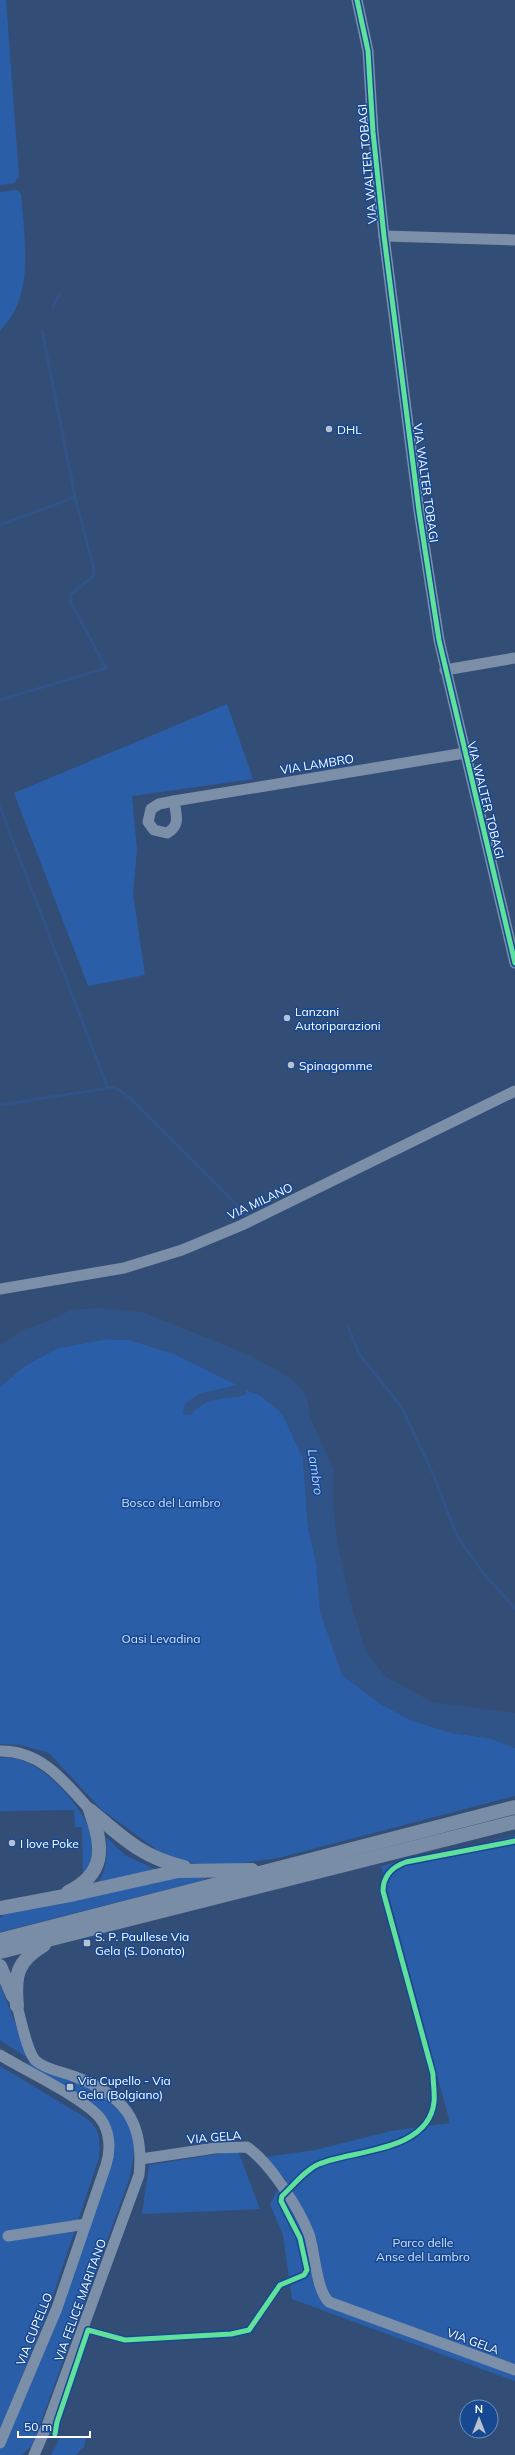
<svg xmlns="http://www.w3.org/2000/svg" width="515" height="2455" font-family="Mulish,sans-serif">
<style>
.green{fill:#2b5ea8}
.water{fill:#305388}
.lines{fill:none;stroke-linecap:round;stroke-linejoin:round}
.stream{stroke:#305388;stroke-width:3}
.minor{stroke:#7b8fa9;stroke-width:11}
.major{stroke:#7a8da7;stroke-width:14}
.cycleway-casing{stroke:#174892;stroke-width:8}
.cycleway{stroke:#60e19b;stroke-width:5}
.poi-dot{fill:#b8c1cf;stroke:#174892;stroke-width:1.5}
.labels{text-anchor:middle;dominant-baseline:central;stroke-width:3;stroke-linejoin:round;paint-order:stroke}
.street-label{font-size:12px;fill:#fff;stroke:#174892}
.poi-label{font-size:12px;fill:#fff;stroke:#174892;text-anchor:start}
.park-label{font-size:12px;fill:#cde0fb;stroke:#174892}
.water-label{font-size:13px;font-style:italic;fill:#b2cff7;stroke:#174892}
</style>
<rect width="100%" height="100%" fill="#334e76"/>
<g class="green">
<path d="M0,0H6L19,177L14,183L2,185H0Z"/>
<path d="M17,190L21,194C24,240 36,294 0,331V192Z"/>
<path d="M227,704L253,779L132,796L137,849L133,894L145,975L88,986L14,793Z"/>
<path d="M108,1339L129,1340L172,1353L261,1396L282,1413L303,1458L308,1527L342,1675L451,1733L489,1738L515,1748V1796L278,1858L221,1866L172,1861L101,1809L49,1753L21,1745L0,1744V1387L23,1367L57,1348Z"/>
<path d="M0,1758C12,1757 22,1759 32,1765C58,1778 103,1829 93,1860C91,1865 86,1871 83,1876L82,1827H75L74,1810L0,1811Z"/>
<path d="M515,1836V2381L292,2299L283,2235L270,2204L282,2182L287,2181L266,2157L315,2150L391,2131L450,2123L381,1866Z"/>
<path d="M106,1837L125,1855L161,1872L95,1887C107,1871 108,1857 106,1837Z"/>
<path d="M185,1876L207,1877L204,1880L0,1932V1918L6,1913Z"/>
<path d="M0,1984L29,2059L0,2040Z"/>
<path d="M33,2061C68,2078 123,2094 133,2137C136,2151 132,2167 129,2180L32,2446L21,2455H0V2449L5,2443L109,2171L108,2129L26,2064Z"/>
<path d="M0,2066L86,2118C101,2130 100,2140 99,2158L46,2316L0,2430Z"/>
<path d="M238,2151L260,2209L142,2214L149,2165Z"/>
<path d="M61,2436L86,2438L84,2447L76,2455H51Z"/>
</g>
<path class="water" d="M98,1308L142,1312L249,1355L291,1378L306,1394L311,1419L334,1470L333,1501L337,1540L349,1596L365,1650L385,1676L432,1702L515,1713V1748L489,1738L451,1733L410,1720L380,1704L342,1675L320,1612L316,1563L308,1527L303,1458L282,1413L261,1396L246,1390V1394C239,1398 235,1397 228,1398C213,1399 201,1403 191,1415L183,1414L185,1404L198,1394L237,1385L172,1353L129,1340L108,1339L57,1348L23,1367L0,1387V1345L25,1329L49,1321L71,1310Z"/>
<g class="lines">
<g class="stream">
<path d="M53,307L60,293"/>
<path d="M0,525L75,497"/>
<path d="M0,700L106,668L70,601L71,594L94,576L93,565L75,497L42,331"/>
<path d="M0,807L107,1086"/>
<path d="M0,1105L115,1087L130,1098L247,1215"/>
<path d="M348,1326L359,1354L402,1408L433,1474L457,1536L484,1574L515,1608"/>
</g>
<g class="minor">
<path d="M357,0L368,51L373,132L384,236L419,511L439,640L515,963"/>
<path d="M384,236L515,240"/>
<path d="M445,670L515,658"/>
<path d="M174,801L465,753"/>
<path d="M174,801C176,814 181,826 167,833L154,830L148,822L151,809L159,804Z"/>
<path d="M0,1289L124,1268L182,1250L242,1225L515,1091"/>
<path d="M0,1751C41,1750 65,1782 90,1810"/>
<path d="M17,2006C21,2019 27,2053 36,2061C45,2069 62,2072 73,2076C123,2094 145,2121 139,2175L48,2423L34,2455"/>
<path d="M0,2055C24,2070 84,2098 100,2118C110,2131 111,2150 106,2165L57,2308L0,2443"/>
<path d="M141,2159L215,2148L247,2147C270,2163 299,2208 309,2234C315,2252 316,2290 329,2302L515,2370"/>
<path d="M8,2236L86,2224"/>
</g>
<g class="major">
<path d="M90,1810C122,1837 141,1857 184,1867"/>
<path d="M68,1892C105,1874 104,1848 91,1813"/>
<path d="M0,1908L75,1894L178,1871L252,1870"/>
<path d="M0,1940L515,1807"/>
<path d="M0,1952L515,1822"/>
<path d="M0,1966L13,1996"/>
<path d="M17,2006C14,1975 17,1961 44,1945"/>
</g>
<g class="cycleway-casing">
<g id="cycleway">
<path d="M357,0L368,51L373,132L384,236L419,511L439,640L515,963"/>
<path d="M55,2434L57,2422L88,2330L125,2340L231,2334L249,2330L280,2285L304,2275L307,2270L300,2238L281,2201L282,2196C293,2186 305,2170 319,2164C352,2150 429,2152 434,2102C435,2093 433,2083 433,2074L383,1891C383,1876 392,1867 406,1862L515,1841"/>
</g>
</g>
<use href="#cycleway" class="cycleway"/>
</g>
<g class="poi-dot">
<circle cx="329" cy="429" r="4"/>
<circle cx="287" cy="1018" r="4"/>
<circle cx="291" cy="1065" r="4"/>
<circle cx="12" cy="1843" r="4"/>
<rect x="83" y="1939" width="8" height="8" rx="2"/>
<rect x="66" y="2083" width="8" height="8" rx="2"/>
</g>
<g class="labels">
<g class="street-label">
<text transform="translate(367 164) rotate(-95)">VIA WALTER TOBAGI</text>
<text transform="translate(426 483) rotate(82)">VIA WALTER TOBAGI</text>
<text transform="translate(317 764) rotate(-9)">VIA LAMBRO</text>
<text transform="translate(486 800) rotate(76)">VIA WALTER TOBAGI</text>
<text transform="translate(260 1201) rotate(-25)">VIA MILANO</text>
<text transform="translate(214 2137) rotate(-5)">VIA GELA</text>
<text transform="translate(80 2300) rotate(-70)">VIA FELICE MARITANO</text>
<text transform="translate(34 2329) rotate(-68)">VIA CUPELLO</text>
<text transform="translate(473 2341) rotate(20)">VIA GELA</text>
</g>
<g class="poi-label">
<text x="337" y="429">DHL</text>
<text x="295" y="1011">Lanzani<tspan x="295" dy="14">Autoriparazioni</tspan></text>
<text x="299" y="1065">Spinagomme</text>
<text x="20" y="1843">I love Poke</text>
<text x="95" y="1936">S. P. Paullese Via<tspan x="95" dy="14">Gela (S. Donato)</tspan></text>
<text x="78" y="2080">Via Cupello - Via<tspan x="78" dy="14">Gela (Bolgiano)</tspan></text>
</g>
<g class="park-label">
<text x="171" y="1502">Bosco del Lambro</text>
<text x="161" y="1638">Oasi Levadina</text>
<text x="423" y="2242">Parco delle<tspan x="423" dy="14">Anse del Lambro</tspan></text>
</g>
<g class="water-label">
<text transform="translate(316 1472) rotate(82)">Lambro</text>
</g>
</g>
<g transform="translate(479 2419)"><circle r="19" fill="#174892" stroke="#7491be"/>
<path d="M0-3L7 15L0 10L-7 15Z" fill="#b8c1cf"/>
<text y="-6" font-size="11" font-weight="bold" text-anchor="middle" fill="#ffffff">N</text>
</g>
<path d="M18 2431v6h72v-6" fill="none" stroke="#ffffff" stroke-width="2"/>
<text x="24" y="2431" font-size="12" fill="#ffffff" stroke="#174892" stroke-width="3" paint-order="stroke">50 m</text>
</svg>
